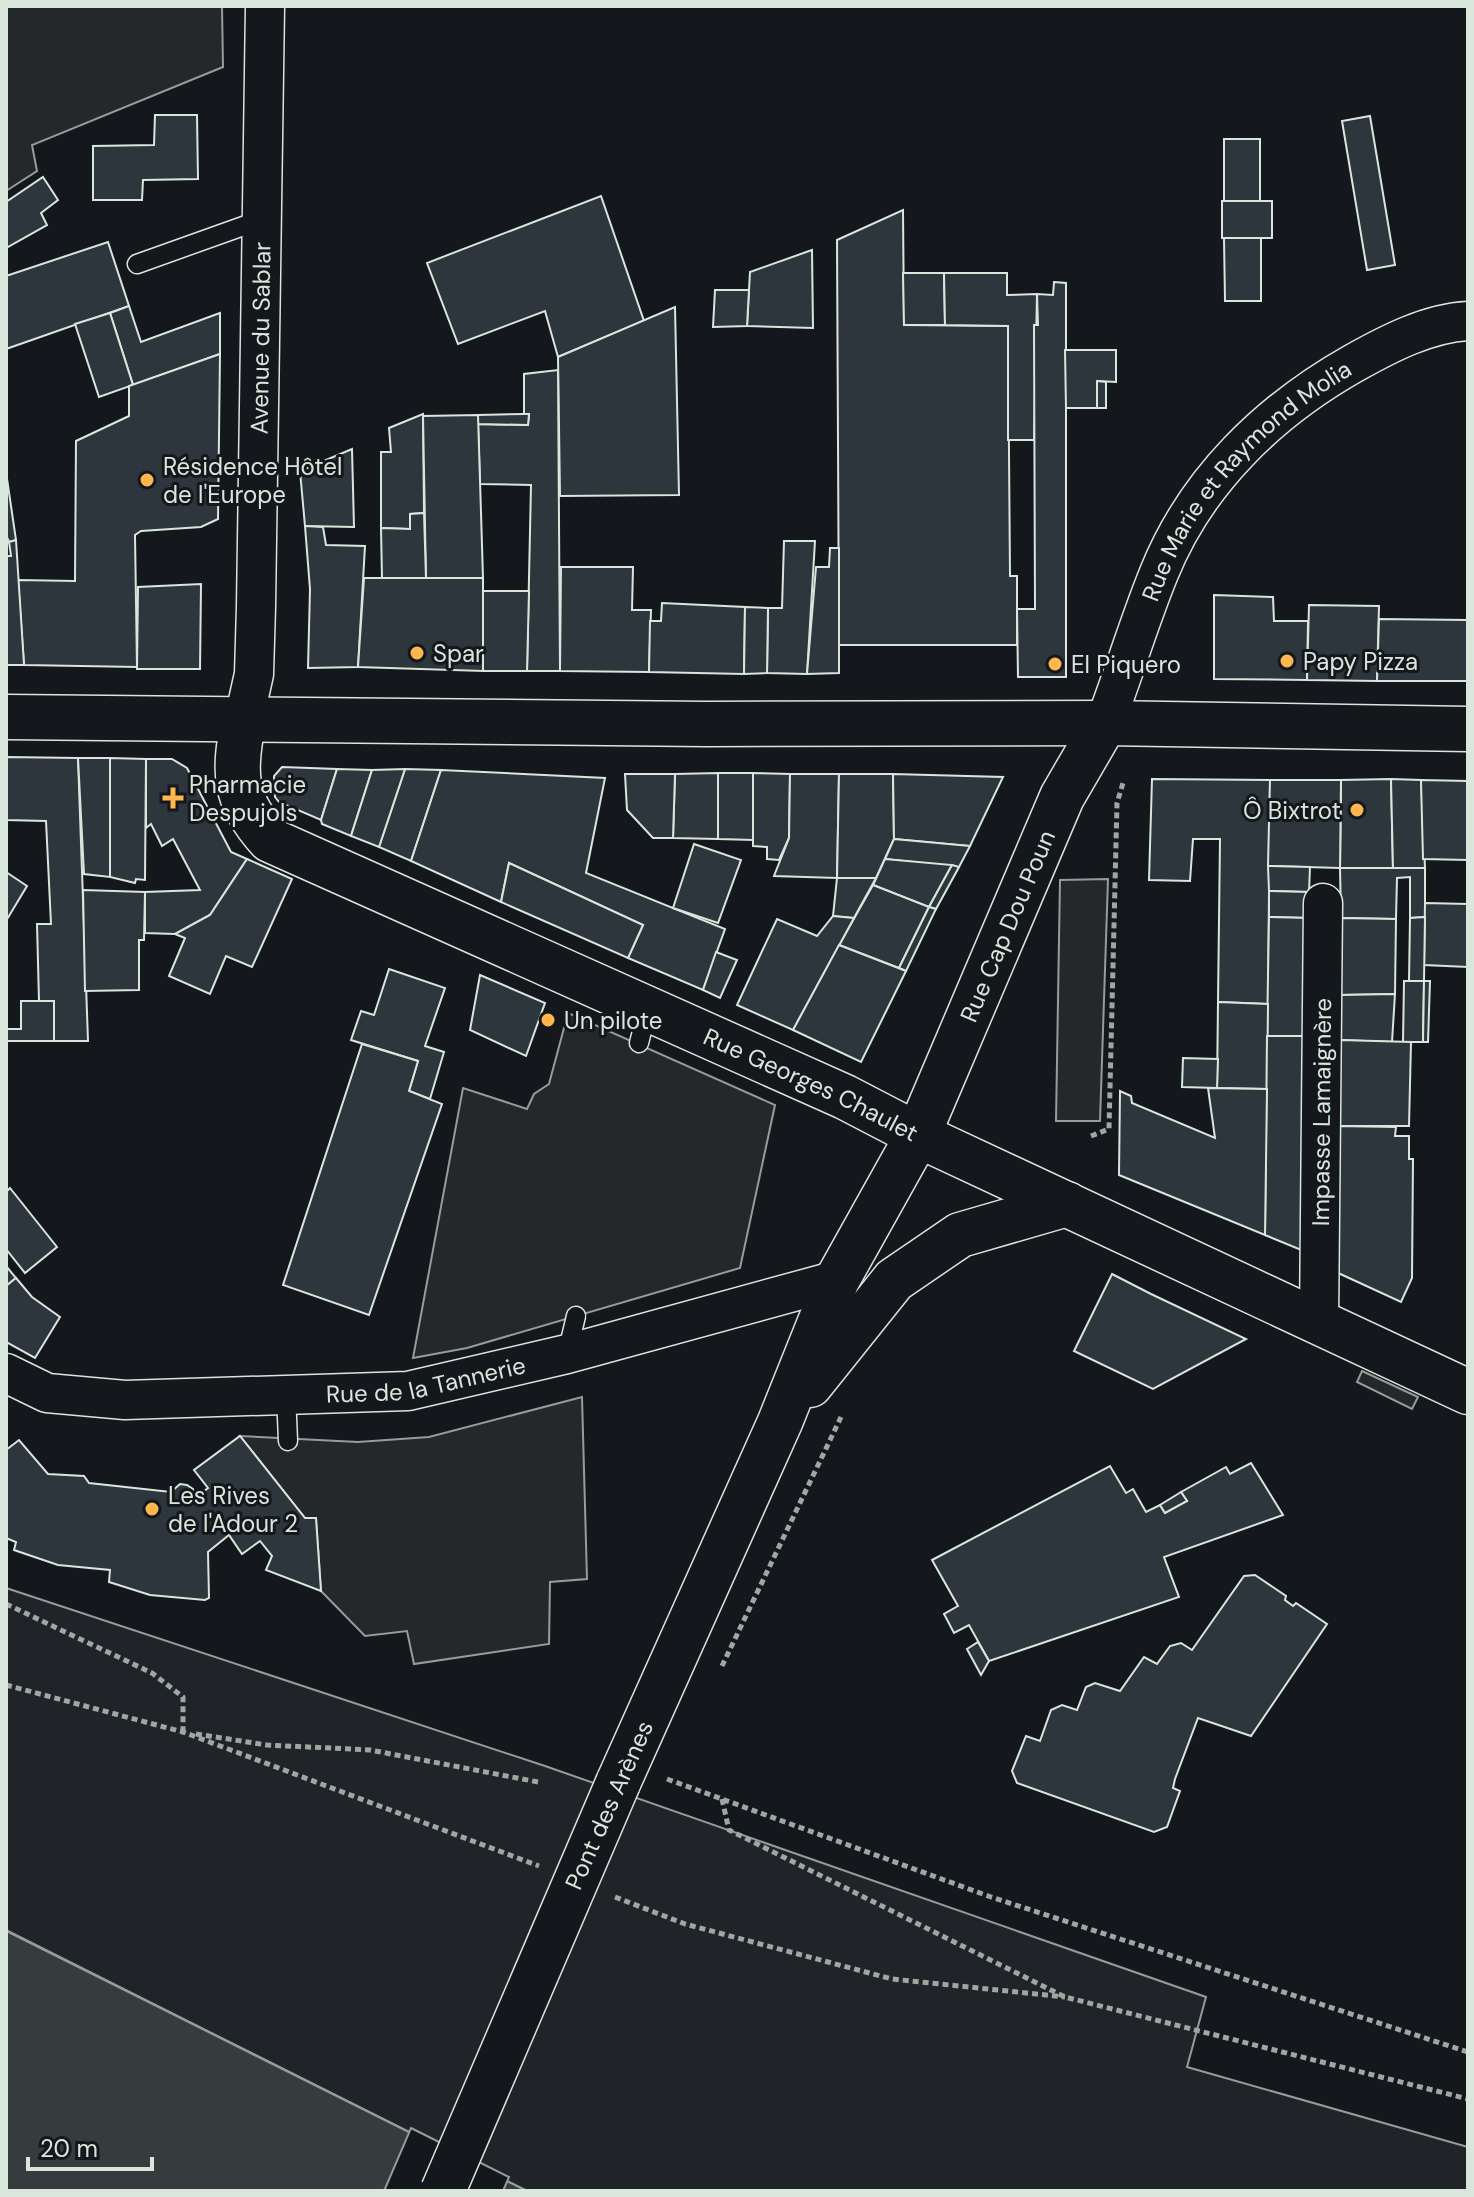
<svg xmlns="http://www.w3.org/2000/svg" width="1474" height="2197" font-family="'DM Sans',sans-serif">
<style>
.green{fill:#202428;stroke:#939e99;stroke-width:2}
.parking{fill:#24282b;stroke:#939e99;stroke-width:2}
.water{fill:#363b3e;stroke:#939e99;stroke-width:2}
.pier{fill:#14181c;stroke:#939e99;stroke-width:2}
.building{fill:#2c363c;stroke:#d8e6dc;stroke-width:2}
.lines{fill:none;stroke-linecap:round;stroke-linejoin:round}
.lane-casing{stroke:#d8e6dc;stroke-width:21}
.street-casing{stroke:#d8e6dc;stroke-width:41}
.secondary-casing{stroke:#d8e6dc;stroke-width:47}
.path{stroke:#9da8a2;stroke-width:5;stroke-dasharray:6 4;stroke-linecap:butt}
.lane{stroke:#14181c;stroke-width:18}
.street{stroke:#14181c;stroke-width:38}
.secondary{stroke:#14181c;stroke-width:44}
.secondary-bridge-casing{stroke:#d8e6dc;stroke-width:47;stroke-linecap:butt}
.secondary-bridge{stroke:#14181c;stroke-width:44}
.poi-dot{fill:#ffb74d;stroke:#14181c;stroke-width:3}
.labels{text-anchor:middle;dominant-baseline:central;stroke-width:6;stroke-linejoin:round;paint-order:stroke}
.street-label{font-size:24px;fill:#d8e6dc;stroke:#14181c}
.poi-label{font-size:24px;fill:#d8e6dc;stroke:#14181c;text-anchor:start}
</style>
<rect width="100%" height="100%" fill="#14181c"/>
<path class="green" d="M6,1588L545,1766L1206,1997L1187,2067L1468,2147V2191H527L6,1930Z"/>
<g class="parking">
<path d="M6,6H222L223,67L32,145L37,171L6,191Z"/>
<path d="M1108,879L1100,1121H1056L1060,880Z"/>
<path d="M568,1013L775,1105L740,1268L467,1348L413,1358L463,1088L527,1109L534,1094L549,1084Z"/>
<path d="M1362,1371L1418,1397L1412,1409L1357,1382Z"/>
<path d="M582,1397L587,1579L550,1582L549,1644L414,1664L407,1631L365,1636L321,1591L316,1518H305L240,1436L358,1442L429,1437Z"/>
</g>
<path class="water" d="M6,1930L8,1932L527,2191H6Z"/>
<path class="pier" d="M411,2128L509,2177L503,2191H384Z"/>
<g class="building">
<path d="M155,115H197L198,179L143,180L142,200H93V146L154,145Z"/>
<path d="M1370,116L1395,265L1367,270L1342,121Z"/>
<rect x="1224" y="139" width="36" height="62"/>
<path d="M43,177L58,200L41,213L47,225L6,248V202Z"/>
<path d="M601,196L644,321L558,357L545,311L458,344L427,263Z"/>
<rect x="1222" y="201" width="50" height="37"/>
<path d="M903,210L904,325L1008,326L1010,576H1017V645H839L837,240Z"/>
<path d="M1224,238H1261V301H1225Z"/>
<path d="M108,242L129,306L6,349V276Z"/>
<path d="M812,250L813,328L747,326L750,272Z"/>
<path d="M903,273H944L945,325H904Z"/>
<path d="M944,273H1007V295L1037,294L1034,440H1008V326L945,325Z"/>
<path d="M1054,282L1066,283V677H1018L1017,609H1035L1034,325H1038L1037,294L1053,295Z"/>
<path d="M715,290H749L747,326L713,327Z"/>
<path d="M129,306L141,342L220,313V354L133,385L110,313Z"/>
<path d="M675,307L679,495L560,496L558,357Z"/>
<path d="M110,313L133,385L99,397L75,324Z"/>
<path d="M1065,350H1116V382L1097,381V408H1066Z"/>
<path d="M220,354L218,519L201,527L141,531L135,535L137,667L24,665L18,580L75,581L76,441L129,416V386Z"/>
<path d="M558,370L560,671H527L531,485L480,484L478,424L528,425L529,414H524V374Z"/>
<path d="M1097,381L1106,382V408H1097Z"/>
<path d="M423,414L424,513L410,514V529L381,528V452H391L389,428Z"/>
<path d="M524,414H529L528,425L478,424V415Z"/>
<path d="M478,415L483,578L426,579L423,416Z"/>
<path d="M352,449L354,527L305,526L300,471Z"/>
<path d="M6,472L16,540L9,542L6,535Z"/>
<path d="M424,513L426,579L382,578L381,528L410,529V514Z"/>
<path d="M305,526L323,527L326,545L365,546L358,667L308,668L310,589Z"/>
<path d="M16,540L24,665H6V556H11L9,542Z"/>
<path d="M784,541H815L807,674L767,673L768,608H782Z"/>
<path d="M830,548H839V673L807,674L816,567H829Z"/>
<path d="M561,567H633L632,610H651L649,672L560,671Z"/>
<path d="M364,578H483V671L358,667Z"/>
<path d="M201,584L200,669H137L138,587Z"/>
<path d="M483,591H529L527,671H483Z"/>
<path d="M1214,595L1273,597L1274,621H1308L1307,680L1214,679Z"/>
<path d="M662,603L745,607L744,674L649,672L650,621H661Z"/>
<path d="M1309,605L1379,606L1377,681L1307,680Z"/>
<path d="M745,607L768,608L767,673L744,674Z"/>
<path d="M1379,619L1468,620V681H1377Z"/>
<path d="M6,757L78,758L88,1041H54V1001H39L37,924H51L46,821L6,820Z"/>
<path d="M78,758H110V877L84,874Z"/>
<path d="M110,758L146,759L145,880L136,879L135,883L110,877Z"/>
<path d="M146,759H172L187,768L231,852L247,859L210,915L175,934L145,933V892L200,890L173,839L162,846L151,824L146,828Z"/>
<path d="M282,767L337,769L321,820L279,802L275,797L274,776Z"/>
<path d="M337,769L372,770L351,836L322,824L321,820Z"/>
<path d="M405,769L441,770L411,861L379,847Z"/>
<path d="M405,769L379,847L351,836L372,770Z"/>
<path d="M441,770L605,778L586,873L725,929L703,990L628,958L643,925L509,863L501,902L411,861Z"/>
<path d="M718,773V839L673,838L675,774Z"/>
<path d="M718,773H753L754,840L718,839Z"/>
<path d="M753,773L790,774L789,838L779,860L767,859V847L753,846Z"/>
<path d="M625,774H675L673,838H653L627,810Z"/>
<path d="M790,774H839L837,878L774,876L789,838Z"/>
<path d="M839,774H893L894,839L876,878H837Z"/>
<path d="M893,774L1003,777L970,846L894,839Z"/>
<path d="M1152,779L1270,780L1268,1004L1218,1002L1220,839H1193L1190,881L1149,880Z"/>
<path d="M1391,779L1393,869L1340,868L1341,780Z"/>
<path d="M1391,779L1421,780L1425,868L1393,869Z"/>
<path d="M1270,780H1341L1340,868L1268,866Z"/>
<path d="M1421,780L1468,781V860L1423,859Z"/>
<path d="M894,839L970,846L959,867L885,859Z"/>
<path d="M694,844L741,860L718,923L673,908Z"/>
<path d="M247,859L292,879L252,967L226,956L210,994L169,976L185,938L175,934L210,915Z"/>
<path d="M885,859L952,865L929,907L873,885Z"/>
<path d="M509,863L643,925L628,958L501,902Z"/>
<path d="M952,865L959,867L936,909L929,907Z"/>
<path d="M1268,866L1310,867L1309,892L1269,891Z"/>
<path d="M1340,868H1425V917L1410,918V877L1397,878L1396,919L1341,918Z"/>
<path d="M6,872L27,886L6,921Z"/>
<path d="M837,878H876L854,918L833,916Z"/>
<path d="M873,885L929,907L899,968L839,945Z"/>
<path d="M83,890L145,892L144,940H139V990L85,991Z"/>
<path d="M1269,891L1309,892V918L1269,917Z"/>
<path d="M1425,903L1468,904V967L1424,965Z"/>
<path d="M929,907L936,909L906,971L899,968Z"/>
<path d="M833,916L854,918L793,1030L737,1005L777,919L817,936Z"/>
<path d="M1269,917L1309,918L1306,1036H1267Z"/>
<path d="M1425,917L1424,981H1409L1410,918Z"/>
<path d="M1341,918L1396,919L1395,994L1340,995Z"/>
<path d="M839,945L906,971L861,1062L793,1030Z"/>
<path d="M716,952L737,960L720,998L703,990Z"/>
<path d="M389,969L445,988L425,1046L444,1052L430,1099L409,1091L418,1061L351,1040L361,1011L374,1015Z"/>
<path d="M480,975L545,1003L526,1056L470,1030Z"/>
<path d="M1404,981H1424L1423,1042H1403Z"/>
<path d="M1424,981H1430L1428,1042H1423Z"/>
<path d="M1395,994L1392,1042L1340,1040V995Z"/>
<path d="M21,1001H54V1041H6V1029H21Z"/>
<path d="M1218,1002L1268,1004L1267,1089L1217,1088Z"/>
<path d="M1267,1036H1306L1311,1254L1265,1235Z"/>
<path d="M1340,1040L1411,1042L1409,1126H1340Z"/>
<path d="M362,1044L418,1061L409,1091L442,1104L369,1315L283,1285Z"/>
<path d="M1183,1058L1218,1059L1217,1088L1182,1087Z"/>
<path d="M1208,1088L1267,1089L1265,1235L1119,1175L1120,1091L1131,1096L1132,1103L1215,1138Z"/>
<path d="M1337,1126L1396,1127L1395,1136H1409V1159H1413L1412,1278L1401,1302L1336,1272Z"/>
<path d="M10,1188L57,1247L25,1273L6,1249V1192Z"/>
<path d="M6,1266L16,1278L6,1286Z"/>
<path d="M1112,1274L1151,1294L1246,1339L1153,1389L1074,1351Z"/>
<path d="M16,1278L32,1297L60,1317L35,1358L6,1342V1286Z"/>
<path d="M240,1436L305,1518H316L321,1591L266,1570L272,1556L260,1541L242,1554L229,1535L208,1552L209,1598L205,1600L150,1595L109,1582L110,1570L58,1565L14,1550L16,1542L6,1538V1450L19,1440L48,1474L84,1476L89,1483L171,1492L180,1484L187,1485L193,1489L194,1499L208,1488L194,1470Z"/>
<path d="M1251,1463L1283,1515L1164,1557L1179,1597L989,1661L969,1625L954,1633L944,1614L958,1606L932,1560L1110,1466L1126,1493L1133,1489L1146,1512L1160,1505L1165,1513L1187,1501L1181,1492L1226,1467L1230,1474Z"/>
<path d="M1181,1492L1187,1501L1165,1513L1160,1505Z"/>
<path d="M1255,1575L1286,1596L1285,1600L1293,1606L1296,1603L1327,1624L1251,1736L1198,1718L1175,1779L1173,1788L1180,1791L1167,1827L1154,1832L1017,1783L1012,1771L1026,1736L1040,1741L1051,1710L1062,1705L1077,1710L1086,1687L1095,1683L1120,1691L1144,1657L1157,1664L1170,1646L1181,1643L1192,1650L1244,1576Z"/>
<path d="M978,1642L989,1661L981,1675L967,1649Z"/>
</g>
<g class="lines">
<g class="lane-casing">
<g id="lane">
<path d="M137,264L263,219"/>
<path d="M639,1043L648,1008"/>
<path d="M567,1354L576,1316"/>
<path d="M286,1394L288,1441"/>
</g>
</g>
<g class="street-casing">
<g id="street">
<path id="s1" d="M244,719L254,674L256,607L265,6"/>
<path id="s2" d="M1105,723C1124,673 1139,622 1159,573C1196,481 1269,411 1354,363C1388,344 1428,323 1468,321"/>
<path id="s3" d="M1319,1322L1323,903"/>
<path id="s4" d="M6,1373L47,1393L125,1400L408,1391L567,1354L837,1280"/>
</g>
</g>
<g class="secondary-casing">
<g id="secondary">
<path d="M6,717L707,724L1105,723L1468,729"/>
<path id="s5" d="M244,719C233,771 233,800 270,840L845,1097L918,1135L1468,1392"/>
<path d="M810,1385L894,1280L960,1235L1067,1204"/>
<path id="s6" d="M618,1783L780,1422L837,1280L918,1135L1062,797L1105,723"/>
</g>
</g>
<g class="path">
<path d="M1091,1136L1109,1129L1117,803L1123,783"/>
<path d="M6,1604L152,1673L183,1697V1732H186"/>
<path d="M722,1666L842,1415"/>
<path d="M6,1685L183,1732L539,1866"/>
<path d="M196,1734L267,1745L370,1750L538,1782"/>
<path d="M667,1779L991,1897L1468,2052"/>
<path d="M722,1799L729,1830L1065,1997L1468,2099"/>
<path d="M615,1897L685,1924L892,1979L1065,1997"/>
</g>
<use href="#lane" class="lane"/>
<use href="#street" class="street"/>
<use href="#secondary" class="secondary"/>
<g class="secondary-bridge-casing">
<path id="secondary-bridge" d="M443,2191L618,1783"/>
</g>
<use href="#secondary-bridge" class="secondary-bridge"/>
</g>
<g class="poi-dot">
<circle cx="147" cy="480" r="8"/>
<circle cx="417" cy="653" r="8"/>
<circle cx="1287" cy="661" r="8"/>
<circle cx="1055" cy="664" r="8"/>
<path d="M169 786h8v8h8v8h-8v8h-8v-8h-8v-8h8z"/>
<circle cx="1357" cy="810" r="8"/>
<circle cx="548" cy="1020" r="8"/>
<circle cx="152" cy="1509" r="8"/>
</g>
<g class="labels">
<g class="street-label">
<text stroke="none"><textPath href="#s1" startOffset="382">Avenue du Sablar</textPath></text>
<text stroke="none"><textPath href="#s2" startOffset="288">Rue Marie et Raymond Molia</textPath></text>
<text stroke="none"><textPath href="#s6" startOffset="942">Rue Cap Dou Poun</textPath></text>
<text stroke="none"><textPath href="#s5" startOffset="724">Rue Georges Chaulet</textPath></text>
<text stroke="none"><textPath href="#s3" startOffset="210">Impasse Lamaignère</textPath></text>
<text stroke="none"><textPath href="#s4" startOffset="426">Rue de la Tannerie</textPath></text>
<text transform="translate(609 1805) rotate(-66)">Pont des Arènes</text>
</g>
<g class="poi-label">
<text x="163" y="466">Résidence Hôtel<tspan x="163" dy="28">de l'Europe</tspan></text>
<text x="433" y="653">Spar</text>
<text x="1303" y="661">Papy Pizza</text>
<text x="1071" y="664">El Piquero</text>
<text x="189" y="784">Pharmacie<tspan x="189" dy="28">Despujols</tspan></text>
<text x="1341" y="810" text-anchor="end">Ô Bixtrot</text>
<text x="564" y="1020">Un pilote</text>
<text x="168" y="1495">Les Rives<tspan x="168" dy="28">de l'Adour 2</tspan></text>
</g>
</g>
<rect width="1474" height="2197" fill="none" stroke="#d8e6dc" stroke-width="16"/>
<path d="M28 2157v12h124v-12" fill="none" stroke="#d8e6dc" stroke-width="4"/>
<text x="40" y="2157" font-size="24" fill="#d8e6dc" stroke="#14181c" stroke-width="6" paint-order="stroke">20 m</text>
</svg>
